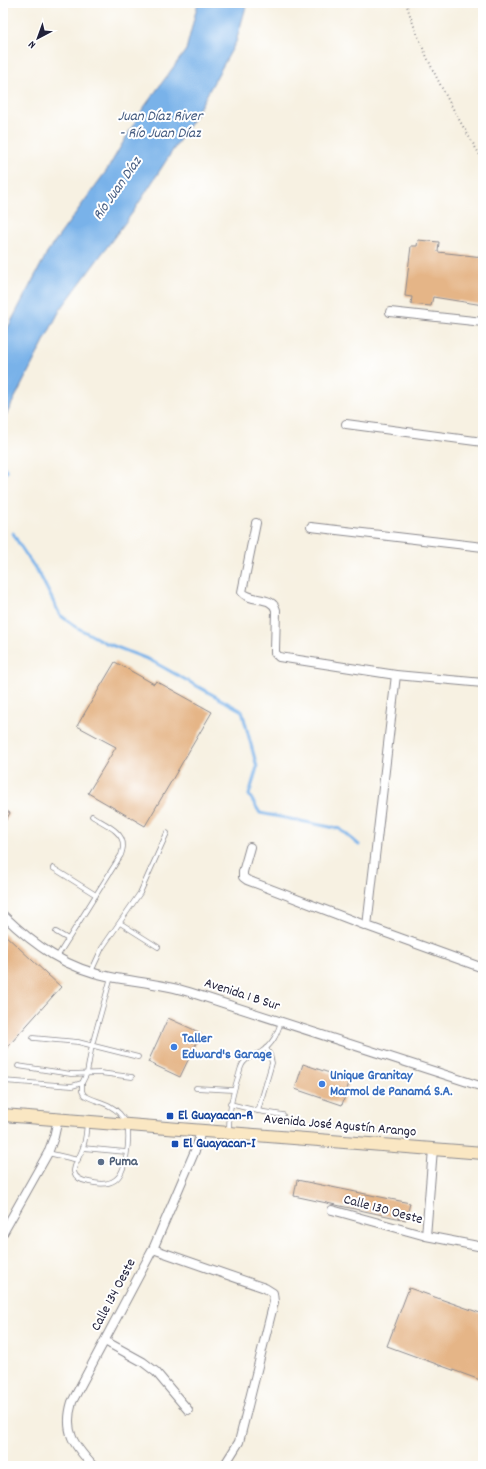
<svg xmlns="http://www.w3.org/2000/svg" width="486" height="1469" font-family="Dekko,sans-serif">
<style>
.water{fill:#79b2e9;stroke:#4e6a92}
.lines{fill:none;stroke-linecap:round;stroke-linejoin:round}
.stream{stroke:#79b2e9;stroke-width:3}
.building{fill:#e5b587}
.lane-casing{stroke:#8c8a8e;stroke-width:5.5}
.street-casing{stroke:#8c8a8e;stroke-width:10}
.secondary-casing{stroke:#8c8a8e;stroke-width:14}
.path{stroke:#8c8a8e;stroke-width:2;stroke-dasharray:1 3;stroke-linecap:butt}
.lane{stroke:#fff;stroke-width:4}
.street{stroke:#fff;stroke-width:8}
.secondary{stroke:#fae7c3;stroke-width:12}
.shop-dot{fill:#3f7fe0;stroke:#fff;stroke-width:1.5}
.transit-dot{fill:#1a4fb4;stroke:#fff;stroke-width:1.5}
.service-dot{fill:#5c6f8a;stroke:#fff;stroke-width:1.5}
.labels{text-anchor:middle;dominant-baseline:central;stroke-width:4;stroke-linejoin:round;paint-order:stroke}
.street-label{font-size:14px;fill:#22223b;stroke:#fff}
.shop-label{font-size:14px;font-weight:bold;fill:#366cbe;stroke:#fff;text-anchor:start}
.transit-label{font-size:14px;font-weight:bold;fill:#164399;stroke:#fff;text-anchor:start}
.service-label{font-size:14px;font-weight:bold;fill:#4e5e75;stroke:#fff;text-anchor:start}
.water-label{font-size:15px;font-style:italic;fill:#455c81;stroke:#fff}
</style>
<rect width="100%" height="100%" fill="#fff"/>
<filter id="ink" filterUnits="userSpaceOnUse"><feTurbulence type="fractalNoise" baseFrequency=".025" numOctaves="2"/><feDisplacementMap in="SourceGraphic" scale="8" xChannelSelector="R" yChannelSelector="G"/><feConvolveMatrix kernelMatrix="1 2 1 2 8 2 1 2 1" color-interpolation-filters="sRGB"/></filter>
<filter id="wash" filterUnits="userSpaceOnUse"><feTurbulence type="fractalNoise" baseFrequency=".012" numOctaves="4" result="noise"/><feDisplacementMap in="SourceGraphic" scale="16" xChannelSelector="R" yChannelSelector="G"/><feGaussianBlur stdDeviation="0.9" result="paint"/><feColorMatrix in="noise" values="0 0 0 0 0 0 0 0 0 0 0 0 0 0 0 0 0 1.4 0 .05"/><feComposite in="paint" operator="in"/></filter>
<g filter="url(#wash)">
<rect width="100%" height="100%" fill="#f7f1e2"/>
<path class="water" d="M198,3H247L236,42L195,116L133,212L60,310L3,421V337L48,251L107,170L142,110L186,50Z"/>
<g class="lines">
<g class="stream">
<path d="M3,466L7,471L3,475"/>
<path d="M13,533L19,544L41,577L60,615L76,627L106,643L150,660L242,711L257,767L249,795L260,813L340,829L359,845"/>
</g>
</g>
<g id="blocks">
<g class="building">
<path d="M418,240L439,242L438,252L483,257V305L433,297L431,306L411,304L412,297L405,296L411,246H417Z"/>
<path d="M115,662L154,684L156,681L212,712L145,826L88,793L116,747L77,726Z"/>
<path d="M3,809L10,813L3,825Z"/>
<path d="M3,933L61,987L3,1052Z"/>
<path d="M168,1018L201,1033L180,1077L148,1062Z"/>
<path d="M303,1064L350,1080L342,1105L295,1089Z"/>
<path d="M297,1180L410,1203L406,1220L294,1196Z"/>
<path d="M409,1288L483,1314V1381L387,1346Z"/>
</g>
</g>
</g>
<g filter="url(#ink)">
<use href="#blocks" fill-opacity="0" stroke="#8c8a8e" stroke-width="1"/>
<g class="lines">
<g class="lane-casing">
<g id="lane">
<path d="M53,868L96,895"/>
<path d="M120,923L158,947"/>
<path d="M56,932L68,939"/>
<path d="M57,957L121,855C122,852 123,849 123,846C124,831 102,823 92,816"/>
<path d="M91,972L102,948L140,893L167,833"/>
<path d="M33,1038L78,1042L138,1057"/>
<path d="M18,1066L71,1074L100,1073L132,1077"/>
<path d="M3,1081L72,1086L82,1083L87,1073L92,1045L111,977"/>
<path d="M82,1083V1091L84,1095C95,1102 109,1102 119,1113C122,1117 126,1120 127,1125C130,1138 127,1172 115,1180C108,1185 97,1184 89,1182C83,1181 76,1179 74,1172C73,1166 80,1156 82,1150C86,1141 86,1131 87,1123"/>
<path d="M196,1088L233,1090"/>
<path d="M230,1104L258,1111L283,1115"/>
<path d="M258,1111L272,1063L270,1055L266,1048"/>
<path d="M229,1132C229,1110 232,1095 239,1074C240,1070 241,1064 245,1061C249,1056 256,1055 261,1052C273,1044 277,1034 281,1022"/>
<path d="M83,1148L126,1152"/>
<path d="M48,1153L78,1160"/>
</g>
</g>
<g class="street-casing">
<g id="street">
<path d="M390,312L483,322"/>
<path d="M346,424L483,442"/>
<path d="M256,523L242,592C251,603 272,595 276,610L275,650V653L279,657L396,675L483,683"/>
<path d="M311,527L483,547"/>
<path d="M250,847L243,872V877L247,880L367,926L483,968"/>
<path d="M3,915C35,946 67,969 111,977C137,982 164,984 189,992C287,1023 385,1055 483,1087"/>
<path d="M367,926L396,675"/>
<path d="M332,1210L426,1236L483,1247"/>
<path d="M3,1233L48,1153L54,1137L58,1119"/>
<path d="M426,1236L433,1149"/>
<path d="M153,1249L265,1288L273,1293L274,1302L239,1442L224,1466"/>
<path d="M105,1341L143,1362L156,1372L188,1410"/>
<path d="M93,1466C74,1445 63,1432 72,1402L153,1249L197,1146L201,1130"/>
</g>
</g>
<g class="secondary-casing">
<path id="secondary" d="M3,1115L483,1153"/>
</g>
<path class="path" d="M406,3C423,57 453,111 483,160"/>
<use href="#lane" class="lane"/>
<use href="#street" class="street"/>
<use href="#secondary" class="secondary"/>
</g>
</g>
<g class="shop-dot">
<circle cx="174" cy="1047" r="4"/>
<circle cx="322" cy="1084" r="4"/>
</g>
<g class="transit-dot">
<rect x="166" y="1112" width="8" height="8" rx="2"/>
<rect x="171" y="1140" width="8" height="8" rx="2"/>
</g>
<circle class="service-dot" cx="101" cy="1162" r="4"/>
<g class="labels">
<g class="street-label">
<text transform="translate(242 995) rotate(18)">Avenida 1 B Sur</text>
<text transform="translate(340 1126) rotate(5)">Avenida José Agustín Arango</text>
<text transform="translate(383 1210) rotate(15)">Calle 130 Oeste</text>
<text transform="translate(114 1295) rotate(-62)">Calle 134 Oeste</text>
</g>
<g class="shop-label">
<text x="182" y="1039">Taller<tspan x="182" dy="16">Edward's Garage</tspan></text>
<text x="330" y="1076">Unique Granitay<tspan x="330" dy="16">Marmol de Panamá S.A.</tspan></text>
</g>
<g class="transit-label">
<text x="178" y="1116">El Guayacan-R</text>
<text x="183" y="1144">El Guayacan-I</text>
</g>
<g class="service-label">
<text x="109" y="1162">Puma</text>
</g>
<g class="water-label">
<text x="160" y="117">Juan Díaz River<tspan x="160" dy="17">- Río Juan Díaz</tspan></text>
<text transform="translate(118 189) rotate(-55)">Río Juan Díaz</text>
</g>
</g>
<rect width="486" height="1469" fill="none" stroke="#fff" stroke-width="16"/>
<g transform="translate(38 38) rotate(221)" stroke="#ffffff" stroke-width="3" paint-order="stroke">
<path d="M0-3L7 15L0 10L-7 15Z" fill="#22223b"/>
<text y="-6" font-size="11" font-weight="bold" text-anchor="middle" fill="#22223b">N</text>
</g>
</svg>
